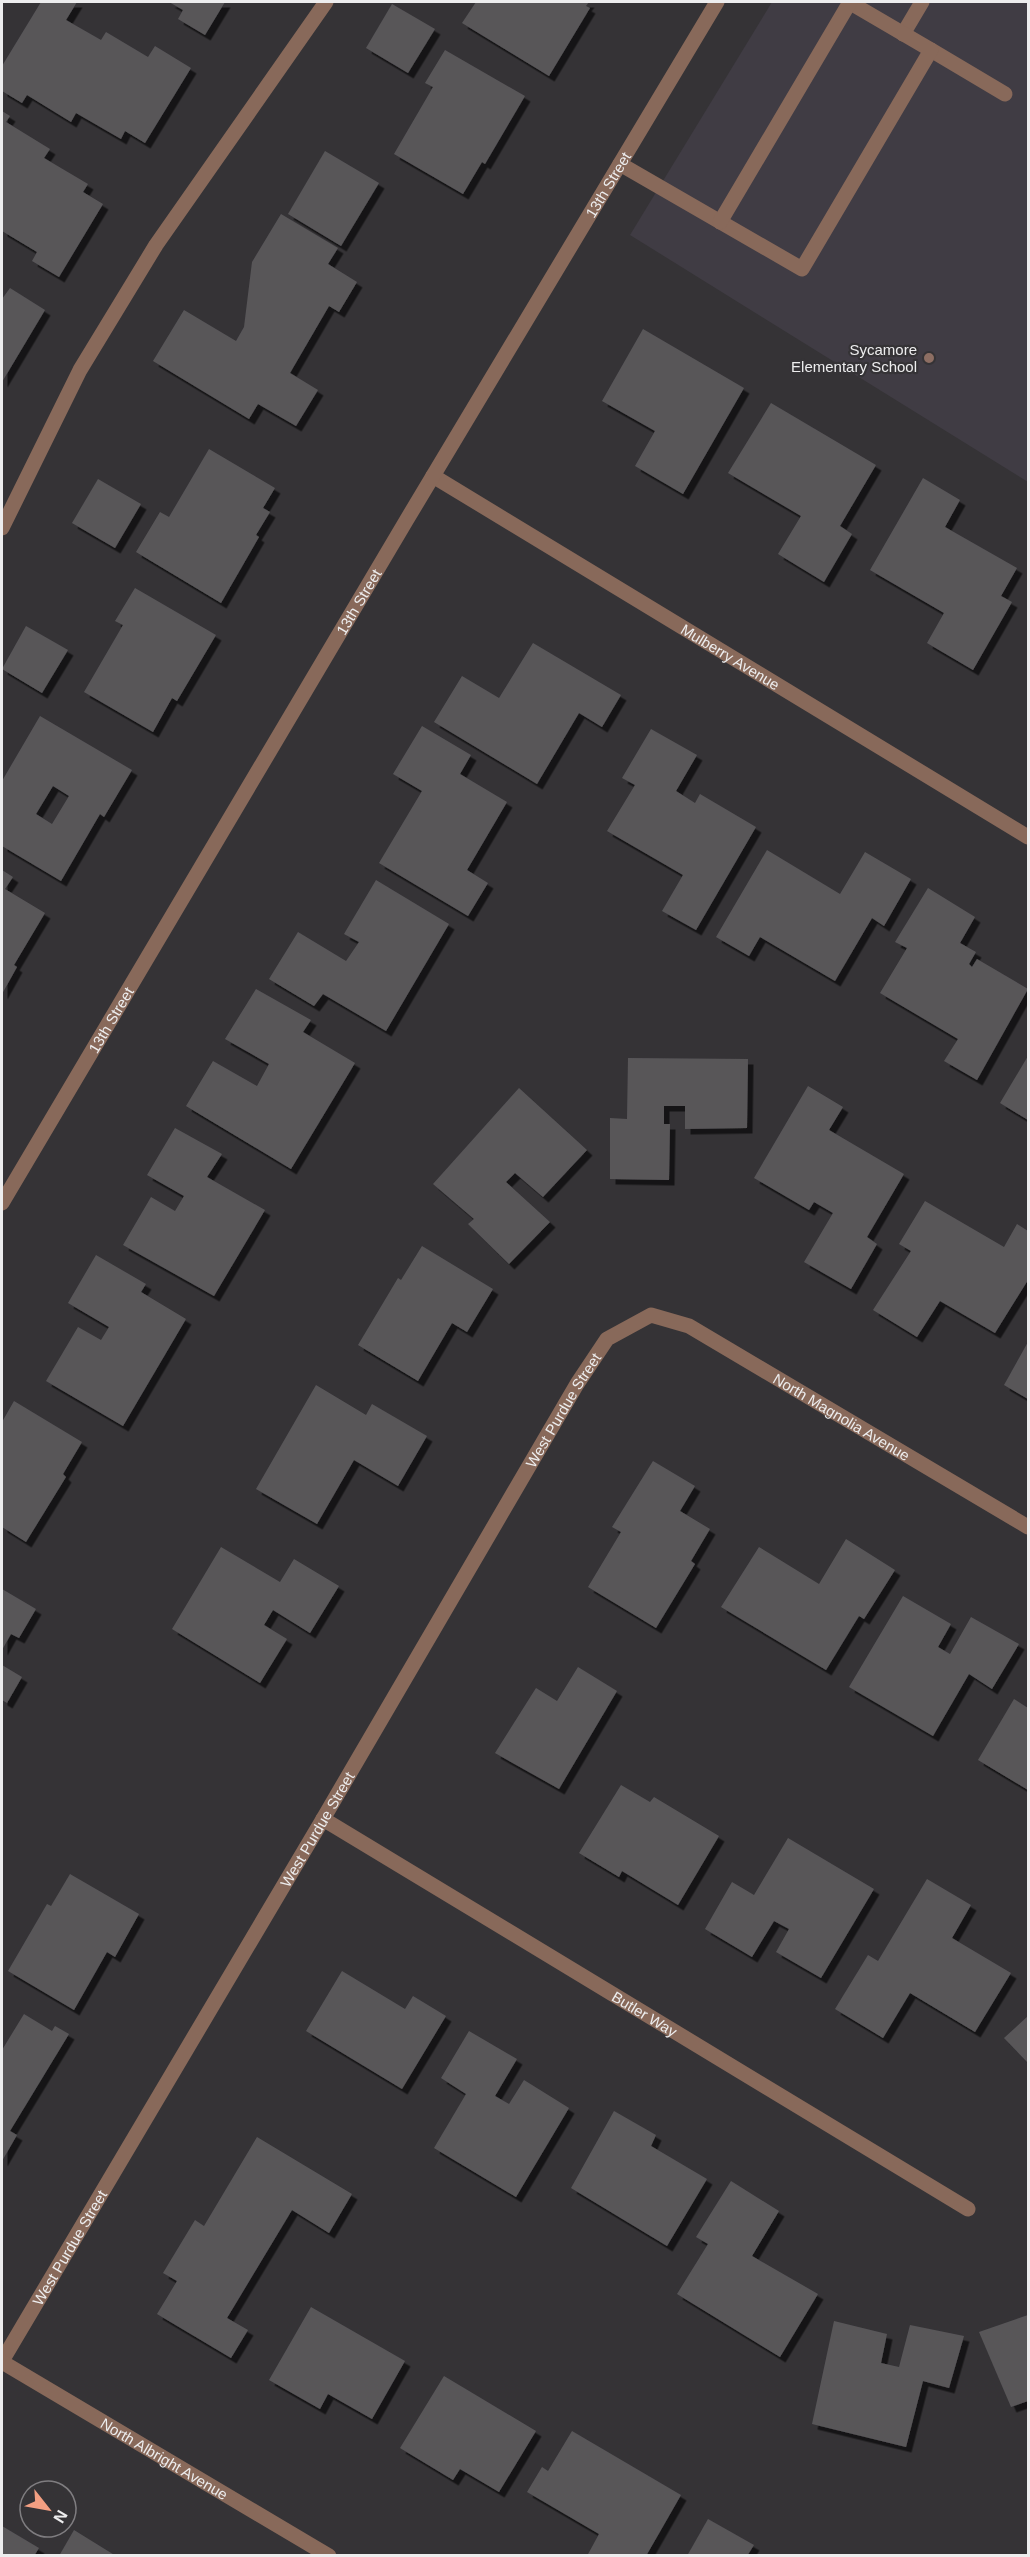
<svg xmlns="http://www.w3.org/2000/svg" width="1030" height="2557" font-family="Helvetica,sans-serif">
<style>
.built{fill:#403c44}
.building{fill:#585659;fill-rule:evenodd;filter:url(#shadow)}
.lines{fill:none;stroke-linecap:round;stroke-linejoin:round}
.minor{stroke:#88695a;stroke-width:15}
.education-dot{fill:#8d6e63;stroke:#353336;stroke-width:2}
.labels{text-anchor:middle;dominant-baseline:central;stroke-width:4.5;stroke-linejoin:round;paint-order:stroke}
.street-label{font-size:15px;fill:#ededee;stroke:#353336}
.poi-label{font-size:15px;fill:#ededee;stroke:#353336;text-anchor:end}
</style>
<defs>
<filter id="shadow"><feDropShadow dx="5.5" dy="5.5" stdDeviation="0" flood-color="#0009"/></filter>
</defs>
<rect width="100%" height="100%" fill="#353336"/>
<path class="built" d="M772,2H1028V482L630,235Z"/>
<g class="building">
<path d="M41,2H77L66,20L101,40L106,32L148,57L155,46L191,68L145,143L125,131L121,139L76,113L71,122L27,95L22,103L2,91V66Z"/>
<path d="M169,2H225L205,35L178,19L183,10Z"/>
<path d="M476,2H589L586,6L590,8L549,76L462,23Z"/>
<path d="M392,4L435,29L408,73L366,48Z"/>
<path d="M445,50L525,96L485,164L482,162L463,194L394,154L433,87L425,83Z"/>
<path d="M2,111L10,116L6,122L50,149L44,158L88,184L83,192L103,204L59,277L32,261L37,252L2,231Z"/>
<path d="M325,151L379,183L341,246L288,214Z"/>
<path d="M281,214L338,248L328,264L357,282L339,312L329,306L290,373L318,390L296,426L258,404L249,419L153,361L184,310L236,341L244,327L252,262Z"/>
<path d="M10,288L45,310L2,382V299Z"/>
<path d="M643,329L744,388L683,494L635,466L655,431L602,401Z"/>
<path d="M771,403L876,465L840,526L852,534L824,582L778,554L801,516L728,473Z"/>
<path d="M209,449L275,488L263,508L270,512L256,535L259,537L221,603L136,552L160,512L169,517Z"/>
<path d="M923,478L960,500L945,527L1017,568L1001,596L1012,602L973,670L927,643L944,613L870,570Z"/>
<path d="M98,479L141,504L115,548L72,523Z"/>
<path d="M135,588L216,635L177,701L172,698L153,732L84,692L123,625L115,621Z"/>
<path d="M26,626L68,650L42,693L2,669Z"/>
<path d="M533,643L621,695L602,727L579,713L537,784L434,722L462,676L499,698Z"/>
<path d="M40,716L132,770L104,817L100,814L61,881L2,846V781ZM53,786L69,796L52,824L36,814Z"/>
<path d="M422,726L471,755L460,774L507,802L467,870L488,883L468,916L379,863L422,791L393,774Z"/>
<path d="M651,729L697,755L676,791L695,803L700,794L756,827L696,930L662,911L683,875L607,831L635,785L622,778Z"/>
<path d="M767,850L840,894L865,852L911,879L884,926L872,918L835,981L760,937L749,956L716,937Z"/>
<path d="M2,870L13,877L5,889L45,913L14,965L17,967L2,994Z"/>
<path d="M376,880L449,924L386,1031L323,994L314,1006L269,979L298,932L346,961L359,942L344,934Z"/>
<path d="M928,888L975,917L960,943L976,952L969,964L972,967L977,959L1028,989L977,1080L944,1061L958,1039L880,993L907,948L895,942Z"/>
<path d="M256,989L311,1020L303,1032L355,1063L291,1169L186,1106L213,1061L257,1086L269,1064L225,1039Z"/>
<path d="M1028,1056V1120L1000,1103Z"/>
<path d="M628,1058L748,1059L747,1128L685,1129V1106H664V1124H670L669,1180L610,1179V1118L627,1119Z"/>
<path d="M808,1086L843,1107L829,1130L904,1174L867,1237L877,1244L851,1289L804,1262L833,1213L814,1202L809,1210L754,1178Z"/>
<path d="M519,1088L587,1150L543,1197L515,1173L506,1182L550,1222L509,1264L468,1224L474,1219L433,1184Z"/>
<path d="M175,1128L222,1154L207,1177L265,1210L214,1296L123,1245L151,1197L175,1211L184,1196L147,1175Z"/>
<path d="M925,1201L1004,1247L1017,1224L1028,1231V1280L995,1333L940,1301L917,1337L873,1310L911,1251L899,1244Z"/>
<path d="M422,1246L493,1289L467,1332L452,1323L418,1381L358,1345L398,1278L401,1280Z"/>
<path d="M96,1255L146,1284L141,1292L186,1319L123,1426L46,1381L78,1327L101,1340L109,1327L68,1303Z"/>
<path d="M1028,1342V1399L1004,1385Z"/>
<path d="M316,1385L366,1415L372,1404L427,1436L398,1486L354,1460L317,1524L256,1489Z"/>
<path d="M14,1401L82,1442L63,1474L66,1477L26,1542L2,1527V1422Z"/>
<path d="M653,1461L695,1486L680,1511L710,1529L691,1561L695,1564L656,1628L588,1587L621,1532L612,1527Z"/>
<path d="M846,1539L895,1570L864,1619L859,1616L826,1670L721,1607L759,1547L819,1584Z"/>
<path d="M221,1547L280,1582L294,1559L339,1586L310,1633L273,1610L264,1625L287,1639L260,1683L172,1629Z"/>
<path d="M2,1589L36,1609L19,1638L11,1634L2,1650Z"/>
<path d="M903,1596L951,1624L938,1647L950,1654L971,1617L1019,1644L992,1689L969,1674L933,1736L849,1687Z"/>
<path d="M2,1665L22,1677L7,1703L2,1700Z"/>
<path d="M578,1667L617,1691L559,1789L495,1753L536,1688L557,1701Z"/>
<path d="M1014,1699L1028,1708V1790L978,1760Z"/>
<path d="M621,1785L650,1802L654,1797L719,1836L678,1905L622,1871L619,1877L579,1853Z"/>
<path d="M788,1838L874,1889L821,1978L776,1952L789,1929L774,1921L752,1957L705,1929L732,1882L754,1895Z"/>
<path d="M70,1874L139,1914L115,1957L107,1952L74,2010L8,1971L47,1904L51,1906Z"/>
<path d="M927,1879L971,1905L952,1938L1011,1973L975,2032L910,1993L883,2038L835,2009L868,1955L878,1961Z"/>
<path d="M342,1971L405,2009L413,1996L446,2016L402,2089L306,2031Z"/>
<path d="M24,2014L52,2031L55,2026L69,2034L10,2131L17,2135L2,2161V2050Z"/>
<path d="M1028,2016V2063L1004,2038Z"/>
<path d="M469,2031L517,2059L495,2096L509,2104L524,2080L569,2108L516,2197L434,2148L466,2094L441,2078Z"/>
<path d="M614,2111L656,2135L651,2146L707,2179L667,2246L571,2188Z"/>
<path d="M257,2137L352,2194L329,2233L292,2210L227,2318L248,2330L231,2358L157,2314L177,2281L163,2273L195,2220L204,2226Z"/>
<path d="M731,2181L779,2211L752,2256L818,2294L780,2357L677,2294L708,2244L696,2237Z"/>
<path d="M311,2307L405,2361L372,2419L328,2394L320,2409L269,2380Z"/>
<path d="M1028,2315V2401L1011,2407L979,2332Z"/>
<path d="M834,2321L887,2334L881,2363L899,2367L910,2325L964,2336L949,2388L923,2381L906,2447L812,2424Z"/>
<path d="M444,2376L536,2431L499,2492L460,2469L453,2480L400,2448Z"/>
<path d="M572,2431L681,2495L646,2556H587L599,2534L527,2492L542,2467L548,2471Z"/>
<path d="M708,2519L754,2545L747,2556H687Z"/>
<path d="M2,2526L39,2548L34,2556H2Z"/>
<path d="M74,2530L116,2556H59Z"/>
</g>
<g class="lines">
<g class="minor">
<path d="M903,34L922,2"/>
<path d="M931,50L1005,94"/>
<path d="M620,164L802,269L931,50L849,2"/>
<path d="M720,222L850,2"/>
<path id="s1" d="M433,476L1028,837"/>
<path d="M2,528L80,370L156,245L326,2"/>
<path id="s2" d="M2,1203L406,521L717,2"/>
<path id="s3" d="M323,1819L968,2209"/>
<path id="s4" d="M2,2361L323,1819L577,1384L607,1339L651,1315L689,1326L1028,1527"/>
<path id="s5" d="M2,2362L329,2556"/>
</g>
</g>
<circle class="education-dot" cx="929" cy="358" r="6"/>
<g class="labels">
<g class="street-label">
<text stroke="none"><textPath href="#s2" startOffset="1185">13th Street</textPath></text>
<text stroke="none"><textPath href="#s2" startOffset="699">13th Street</textPath></text>
<text stroke="none"><textPath href="#s1" startOffset="348">Mulberry Avenue</textPath></text>
<text stroke="none"><textPath href="#s2" startOffset="213">13th Street</textPath></text>
<text stroke="none"><textPath href="#s4" startOffset="1104">West Purdue Street</textPath></text>
<text stroke="none"><textPath href="#s4" startOffset="1455">North Magnolia Avenue</textPath></text>
<text stroke="none"><textPath href="#s4" startOffset="618">West Purdue Street</textPath></text>
<text stroke="none"><textPath href="#s3" startOffset="376">Butler Way</textPath></text>
<text stroke="none"><textPath href="#s4" startOffset="132">West Purdue Street</textPath></text>
<text stroke="none"><textPath href="#s5" startOffset="189">North Albright Avenue</textPath></text>
</g>
<g class="poi-label">
<text x="917" y="349">Sycamore<tspan x="917" dy="17">Elementary School</tspan></text>
</g>
</g>
<rect width="1030" height="2557" fill="none" stroke="#ededee" stroke-width="6"/>
<g transform="translate(48 2509) rotate(121)"><circle r="28" fill="#353336" stroke="#7f7d80" stroke-width="1.5"/>
<path d="M0-4.5L10 22L0 15L-10 22Z" fill="#f39f82"/>
<text y="-9" font-size="16" font-weight="bold" text-anchor="middle" fill="#ededee">N</text>
</g>
</svg>
